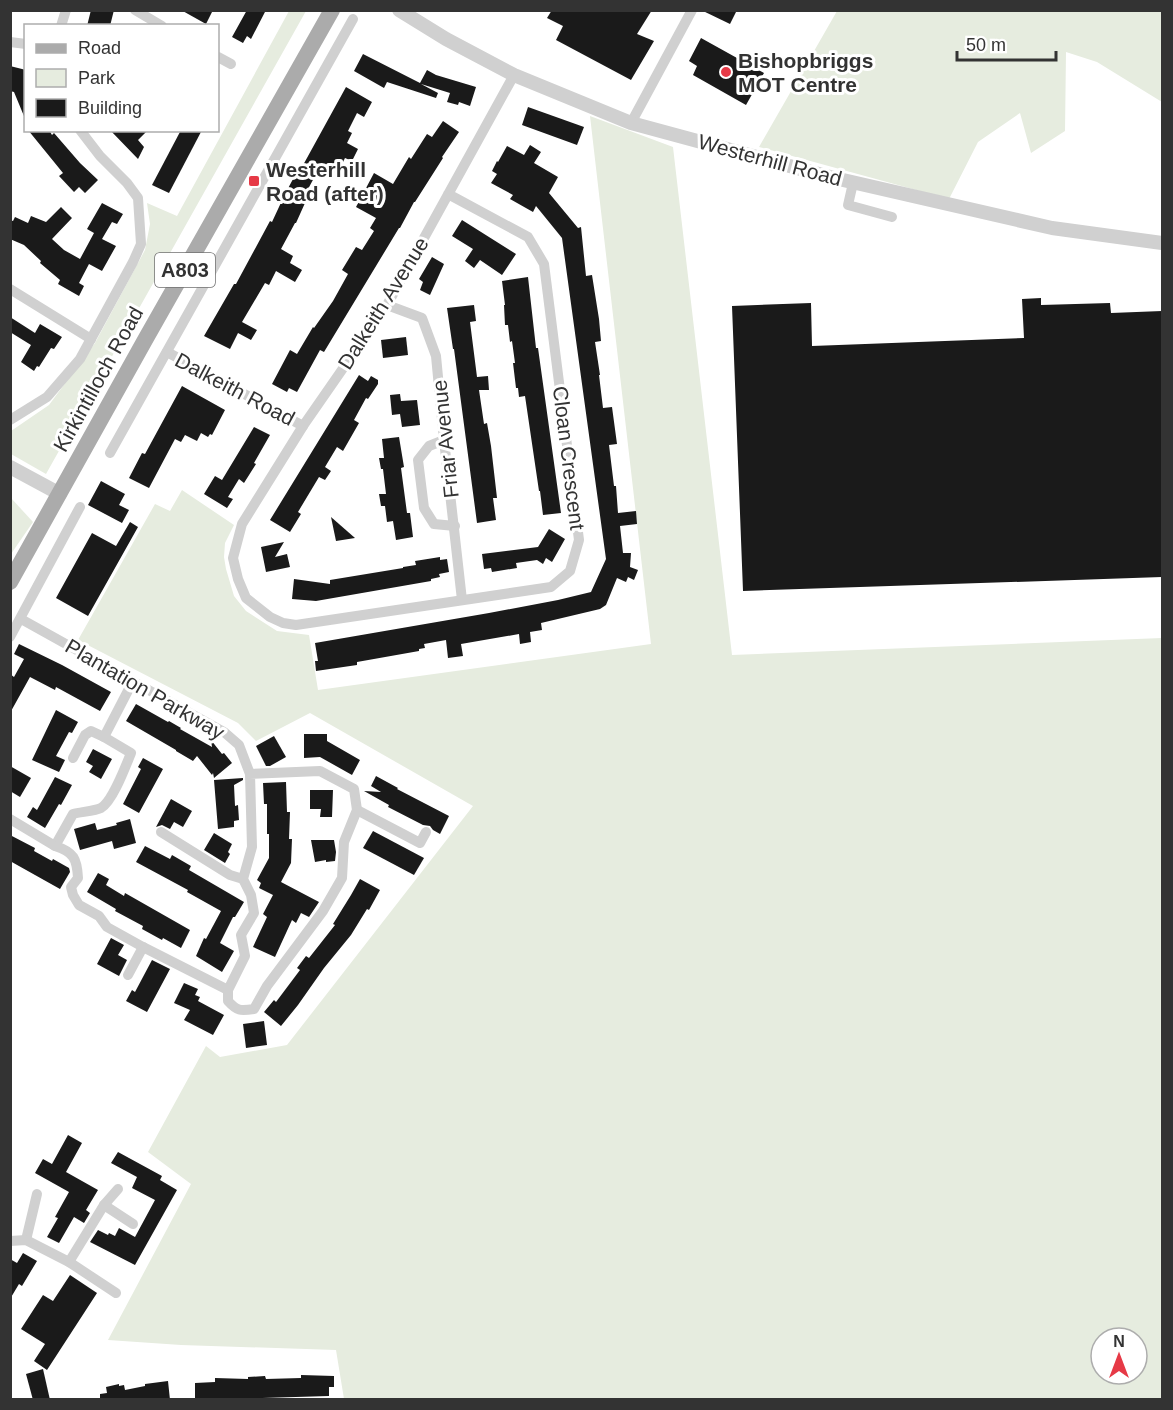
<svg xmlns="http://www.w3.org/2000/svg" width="1173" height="1410" font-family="Arial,sans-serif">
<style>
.green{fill:#e6ecdf;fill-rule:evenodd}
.building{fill:#1a1a1a}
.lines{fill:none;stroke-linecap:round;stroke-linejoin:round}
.minor{stroke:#d0d0d0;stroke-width:10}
.tertiary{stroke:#d0d0d0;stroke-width:14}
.primary{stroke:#ababab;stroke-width:16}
.poi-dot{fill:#e63946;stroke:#fff;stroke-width:2}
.labels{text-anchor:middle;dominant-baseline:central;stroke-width:6;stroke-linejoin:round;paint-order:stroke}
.shield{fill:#fff;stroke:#707070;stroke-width:1.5}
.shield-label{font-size:20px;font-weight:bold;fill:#333}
.poi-label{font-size:21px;font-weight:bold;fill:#333;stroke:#fff;text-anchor:start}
.street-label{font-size:21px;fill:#333;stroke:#fff}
</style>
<rect width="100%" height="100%" fill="#fff"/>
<g class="green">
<path d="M289,11H306L46,474L11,454V431L49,405L95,343L145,250L150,224L147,203L177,216Z"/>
<path d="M837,11H1162V102L1097,62L1066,52L1065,131L1031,153L1020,113L978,142L949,199L759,147Z"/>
<path d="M590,116L673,147L732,655L1162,638V1399H344L336,1350L181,1345L108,1340L191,1184L148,1152L206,1046L220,1057L287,1045L473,806L310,713L256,741L238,723L78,640L155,504L170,511L182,490L234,525L225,543L224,557L226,569L234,596L246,611L277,631L309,635L318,690L651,644ZM1101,1338H1137V1374H1101Z"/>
<path d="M11,498L33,522L11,554Z"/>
</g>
<g class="building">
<path d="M91,10H114L110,26H87Z"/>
<path d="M181,10H213L206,24Z"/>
<path d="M247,10H266L251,39L247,36L243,43L232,37Z"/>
<path d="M552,10H652L637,34L654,41L631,80L556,40L563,26L547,18Z"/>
<path d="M701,10H737L730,24Z"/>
<path d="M701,38L764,73L746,105L693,75L697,66L689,61Z"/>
<path d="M363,54L420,83L427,70L436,75L476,87L470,106L459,102L458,105L447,102L450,93L421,84L438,93L436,98L387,82L384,88L354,71Z"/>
<path d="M10,66L26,70V121L14,92L10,91Z"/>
<path d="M346,87L372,102L364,117L357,113L348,131L352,133L347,143L358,149L352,161L345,158L337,174L321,165L301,202L305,203L296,223H295L281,249L293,256L290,263L302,270L295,282L276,271L269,285L265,283L242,322L257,330L251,340L238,333L230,349L204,336L234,284H236L270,221L272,222L285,194L300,166L302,167Z"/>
<path d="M528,107L584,127L577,145L522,125Z"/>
<path d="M443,121L459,132L442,157L443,158L415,202H414L400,228H399L324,352L320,350L297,392L289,388L287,392L272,384L290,350L297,354L313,327L314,328L333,301L348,274L342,270L356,247L362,250L374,231L370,228L376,218L356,207L374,173L393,184L409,157L411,159L427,134L432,137Z"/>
<path d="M28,130H49L52,135L54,133L80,163L98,180L85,193L79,187L74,192L59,176L63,173Z"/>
<path d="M110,130H148L138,140L144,147L138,159Z"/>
<path d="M181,130H202L169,193L152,185Z"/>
<path d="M530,145L541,152L534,163L558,177L549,193L578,228L581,227L586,276L592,275L599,319L601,341L595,342L600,375H599L603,408L612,407L617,444L609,445L614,486H616L618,513L636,511L637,524L620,526L623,553H631L630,567L638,570L634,580L628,577L626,582L617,578L606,605L600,609L541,623L542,630L530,632L531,642L520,644L519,634L461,644L463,656L448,658L446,640L424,644L425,648L419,649V651L357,662V665L316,671L315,661H318L315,643L489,613L558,600L591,592L606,559L562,238L536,206L533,212L510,199L513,195L491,183L497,174L492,171L497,161L498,162L507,146L524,155Z"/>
<path d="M102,203L123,214L117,224L112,222L102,239L116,246L102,271L89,264L79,283L84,286L79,296L58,284L60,280L40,263L41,261L24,245L10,239V220L13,221L15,217L28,223L31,216L46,222L61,207L72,218L52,239L64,250L80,259L94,233L87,229Z"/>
<path d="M462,220L516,254L502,275L480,260L474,268L465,261L473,249L452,236Z"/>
<path d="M432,257L444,264L430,295L420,290L423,282L419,279Z"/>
<path d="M528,277L536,348H538L561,513L543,515L540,491H539L525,396L519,397L518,388H516L513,363H515L512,341L510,342L508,325H505L504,305H505L502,281Z"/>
<path d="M1041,298V305L1110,303L1111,313L1162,311V577L743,591L732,306L811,303L812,346L1024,338L1022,299Z"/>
<path d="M474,305L476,321L470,322L477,377L488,376L489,390H479L484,424L487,423L491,446L497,498H493L496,520L477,523L454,349H453L447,308Z"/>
<path d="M10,317L35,333L40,324L62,337L54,349L51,348L39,367L37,366L34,371L21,362L31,345L10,332Z"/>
<path d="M406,337L408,355L383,358L381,340Z"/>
<path d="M359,375L368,381L371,376L378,380V384L368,399L366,398L354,420L359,423L343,451L337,447L325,467L331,471L325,480L319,477L298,512L301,514L290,532L270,520Z"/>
<path d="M182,386L225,410L212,435L210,434L208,437L201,433L197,441L185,435L181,442L175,439L149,488L129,478L142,453L145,454Z"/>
<path d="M400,394L401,401L417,400L420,425L402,427L400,414L392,415L390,395Z"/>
<path d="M254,427L270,435L254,463L256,464L244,483L239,479L228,497L233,499L227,508L204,494L215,476L222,480Z"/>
<path d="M399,437L404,467L401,468L407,513H410L413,537L396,540L393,521L387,522L385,506H381L379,494H386L383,469H381L379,458H384L382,439Z"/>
<path d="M101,481L125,494L119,505L129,510L122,523L88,505Z"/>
<path d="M331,517L355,538L336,541Z"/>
<path d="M130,522L138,527L88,616L56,598L92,533L116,546Z"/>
<path d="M549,529L565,539L552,562L546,558L543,564L537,560L516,563L517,568L492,572L491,568L484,569L482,554L538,547Z"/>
<path d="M284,542L275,557L287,554L290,567L266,572L261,547Z"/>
<path d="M440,557V560L447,559L449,572L439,574L440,577L431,579V581L316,601L292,599L294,579L330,584V580L403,568V567L416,565L415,561Z"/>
<path d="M19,644L62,665L111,692L100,711L56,687L55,690L30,677L10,713V674L14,677L24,659L14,654Z"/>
<path d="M136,704L168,722L169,721L181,728L180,729L212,747L211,740L222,754L224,753L232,763L214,778L213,773L212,775L197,756L193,761L176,751V750L126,721Z"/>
<path d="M56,710L78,722L72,733L69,732L56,756L65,760L59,772L32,760Z"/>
<path d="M304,734H327V741L360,760L352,775L320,757L304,758Z"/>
<path d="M274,736L286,757L270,766H266L256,746Z"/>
<path d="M93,749L112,759L101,779L89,772L93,766L86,762Z"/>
<path d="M143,758L163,769L139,813L123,804L141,769L138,767Z"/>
<path d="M10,766L31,778L20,797L10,791Z"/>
<path d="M376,776L398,788L397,789L449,816L440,834L433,830L430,826L423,825L388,807L389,805L364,791L381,792L371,786Z"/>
<path d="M55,777L72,785L61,805L59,804L45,828L27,817L33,807L37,810Z"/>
<path d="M243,778V780L234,785L235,806L238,805L239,820L234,821V827L218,829L214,780Z"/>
<path d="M286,782L287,812H290L289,839H292L291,863L281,882L319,902L309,917L301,913L296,923L292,920L275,957L253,947L267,917L263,914L273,895L259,888L261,883L257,880L269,858V834H267V804H264L263,783Z"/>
<path d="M310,790H333L332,817H320L321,809H310Z"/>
<path d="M171,799L192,811L183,827L174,822L170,829L162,825L156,827Z"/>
<path d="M130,819L136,843L114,849L112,841L80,850L74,829L95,823L97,830L117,825L116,823Z"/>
<path d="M373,831L424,858L414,875L363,848Z"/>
<path d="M214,833L232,844L228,852L230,854L225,863L204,850Z"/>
<path d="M10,835L35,848L34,851L52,861L53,859L69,868L70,872L60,889L10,861Z"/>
<path d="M311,840H334L336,852L335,861L326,862V860L315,862Z"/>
<path d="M145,846L170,859L172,855L191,866L189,870L244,902L235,917H233L220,943L234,951L222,972L196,956L204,938L206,939L221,911L187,892L188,890L136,862Z"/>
<path d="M98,873L109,879L106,885L124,896L125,893L190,930L181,948L163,938L162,940L142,929L143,926L115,911L116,909L87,892Z"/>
<path d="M360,879L380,890L369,910L367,909L351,935L324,968L298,1005L281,1026L264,1012L274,1000L276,1002L300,970L297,968L306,956L309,958L335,925L333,924L351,895Z"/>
<path d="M111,938L124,945L118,955L127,960L119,976L97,964Z"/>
<path d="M152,960L170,969L147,1012L126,1001L132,990L135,992Z"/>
<path d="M184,983L198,989L195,995L200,997L198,1001L224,1015L213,1035L184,1020L190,1010L174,1003Z"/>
<path d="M264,1021L267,1045L246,1048L243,1024Z"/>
<path d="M68,1135L82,1143L66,1172L98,1190L86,1210L90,1213L84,1223L74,1217L59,1243L47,1237L58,1218L55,1217L69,1192L35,1173L43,1159L52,1164Z"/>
<path d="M118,1152L162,1176L160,1180L177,1190L135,1265L90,1242L98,1230L108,1235L109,1233L115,1236L119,1228L135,1237L155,1200L132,1188L137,1177L111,1163Z"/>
<path d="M23,1253L37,1261L22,1286L19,1284L10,1299V1259L17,1263Z"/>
<path d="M70,1275L97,1293L47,1370L34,1361L45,1344L21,1329L43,1295L53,1301Z"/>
<path d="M43,1369L50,1400H33L26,1374Z"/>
<path d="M301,1375L334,1376V1387H329V1396L195,1400V1383L215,1382V1378L248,1379V1377L265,1376L266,1379L301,1378Z"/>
<path d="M168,1381L170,1400H100V1394L107,1393L106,1387L119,1384V1386L124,1385L125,1390L145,1386V1384Z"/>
</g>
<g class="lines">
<g class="minor">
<path d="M135,10L162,26"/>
<path d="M61,26L66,10"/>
<path d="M10,42L26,44"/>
<path d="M218,57L231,64"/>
<path d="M631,123L692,10"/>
<path d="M853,183L848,205L892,217"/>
<path d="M448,194L528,237L544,264L579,540L570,571L551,587L296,625L283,623L270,617L246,598L238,579L233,558L242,524L303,426L387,305L514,75"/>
<path d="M10,289L91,339"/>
<path d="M387,305L422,318L436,356L444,440L462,600"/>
<path d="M167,352L303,426"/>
<path d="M10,420L47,397L80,359L133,262L141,244L138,198L127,183L100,156L80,130"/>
<path d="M444,440L429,446L418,460L424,508L434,524L455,526"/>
<path d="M110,453L353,19"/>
<path d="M21,619L224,732L239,745L250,774L252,847L243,879L251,895L254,913L241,935L245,956L228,990V1001C237,1011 240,1011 254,1009L267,986L323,911L342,878L344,842L357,810L354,789L320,771L250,774"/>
<path d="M10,637L80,507"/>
<path d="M73,758L85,735L91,731L104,737"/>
<path d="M357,810L420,843L426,832"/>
<path d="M10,819L55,846L73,814C80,812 95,811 101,808C113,801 126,765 131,753L104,737L133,681"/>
<path d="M161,832L230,875L243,879"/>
<path d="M55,846C74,852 77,859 78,878L71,887L73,895L79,905L99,916L107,927L143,947L228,990"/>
<path d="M128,975L143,947"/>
<path d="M104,1205L133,1224"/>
<path d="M26,1240L37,1194"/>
<path d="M10,1241L26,1240L69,1262L116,1293"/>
<path d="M69,1262L104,1205L118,1189"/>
</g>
<g class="tertiary">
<path d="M399,10L446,39L514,75L631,123L830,177L1052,228L1162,243"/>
<path d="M10,467L60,494"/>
</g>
<path class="primary" d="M10,582L145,340L332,10"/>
</g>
<g class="poi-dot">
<circle cx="726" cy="72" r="6"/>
<rect x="248" y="175" width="12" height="12" rx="3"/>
</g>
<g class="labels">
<rect class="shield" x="155" y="253" width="60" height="34" rx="4.5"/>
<g class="shield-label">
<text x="185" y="270">A803</text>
</g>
<g class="poi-label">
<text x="738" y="60">Bishopbriggs<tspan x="738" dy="24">MOT Centre</tspan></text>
<text x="266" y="169">Westerhill<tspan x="266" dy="24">Road (after)</tspan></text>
</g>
<g class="street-label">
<text transform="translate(770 160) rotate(15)">Westerhill Road</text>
<text transform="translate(383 303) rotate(-58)">Dalkeith Avenue</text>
<text transform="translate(98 379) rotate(-61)">Kirkintilloch Road</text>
<text transform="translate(235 389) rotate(28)">Dalkeith Road</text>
<text transform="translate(445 439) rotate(-96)">Friar Avenue</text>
<text transform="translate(569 458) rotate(83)">Cloan Crescent</text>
<text transform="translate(145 689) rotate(30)">Plantation Parkway</text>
</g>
</g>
<rect width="1173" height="1410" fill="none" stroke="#333333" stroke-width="24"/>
<rect x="24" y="24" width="195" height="108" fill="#ffffff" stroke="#adadad" stroke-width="1.5"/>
<rect x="36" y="44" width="30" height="9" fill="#ababab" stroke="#adadad" stroke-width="1.5"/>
<text x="78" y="54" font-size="18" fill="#333333">Road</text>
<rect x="36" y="69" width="30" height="18" fill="#e6ecdf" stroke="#adadad" stroke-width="1.5"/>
<text x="78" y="84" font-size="18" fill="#333333">Park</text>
<rect x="36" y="99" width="30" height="18" fill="#1a1a1a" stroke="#adadad" stroke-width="1.5"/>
<text x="78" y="114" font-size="18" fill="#333333">Building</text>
<g transform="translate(1119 1356)"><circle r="28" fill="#ffffff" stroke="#adadad" stroke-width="1.5"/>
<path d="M0-4.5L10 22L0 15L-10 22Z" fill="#e63946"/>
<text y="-9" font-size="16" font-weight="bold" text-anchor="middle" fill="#333333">N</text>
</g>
<path d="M957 51v9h99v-9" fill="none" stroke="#333333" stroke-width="3"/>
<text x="966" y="51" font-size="18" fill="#333333" stroke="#ffffff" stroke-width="4.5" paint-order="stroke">50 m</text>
</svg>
